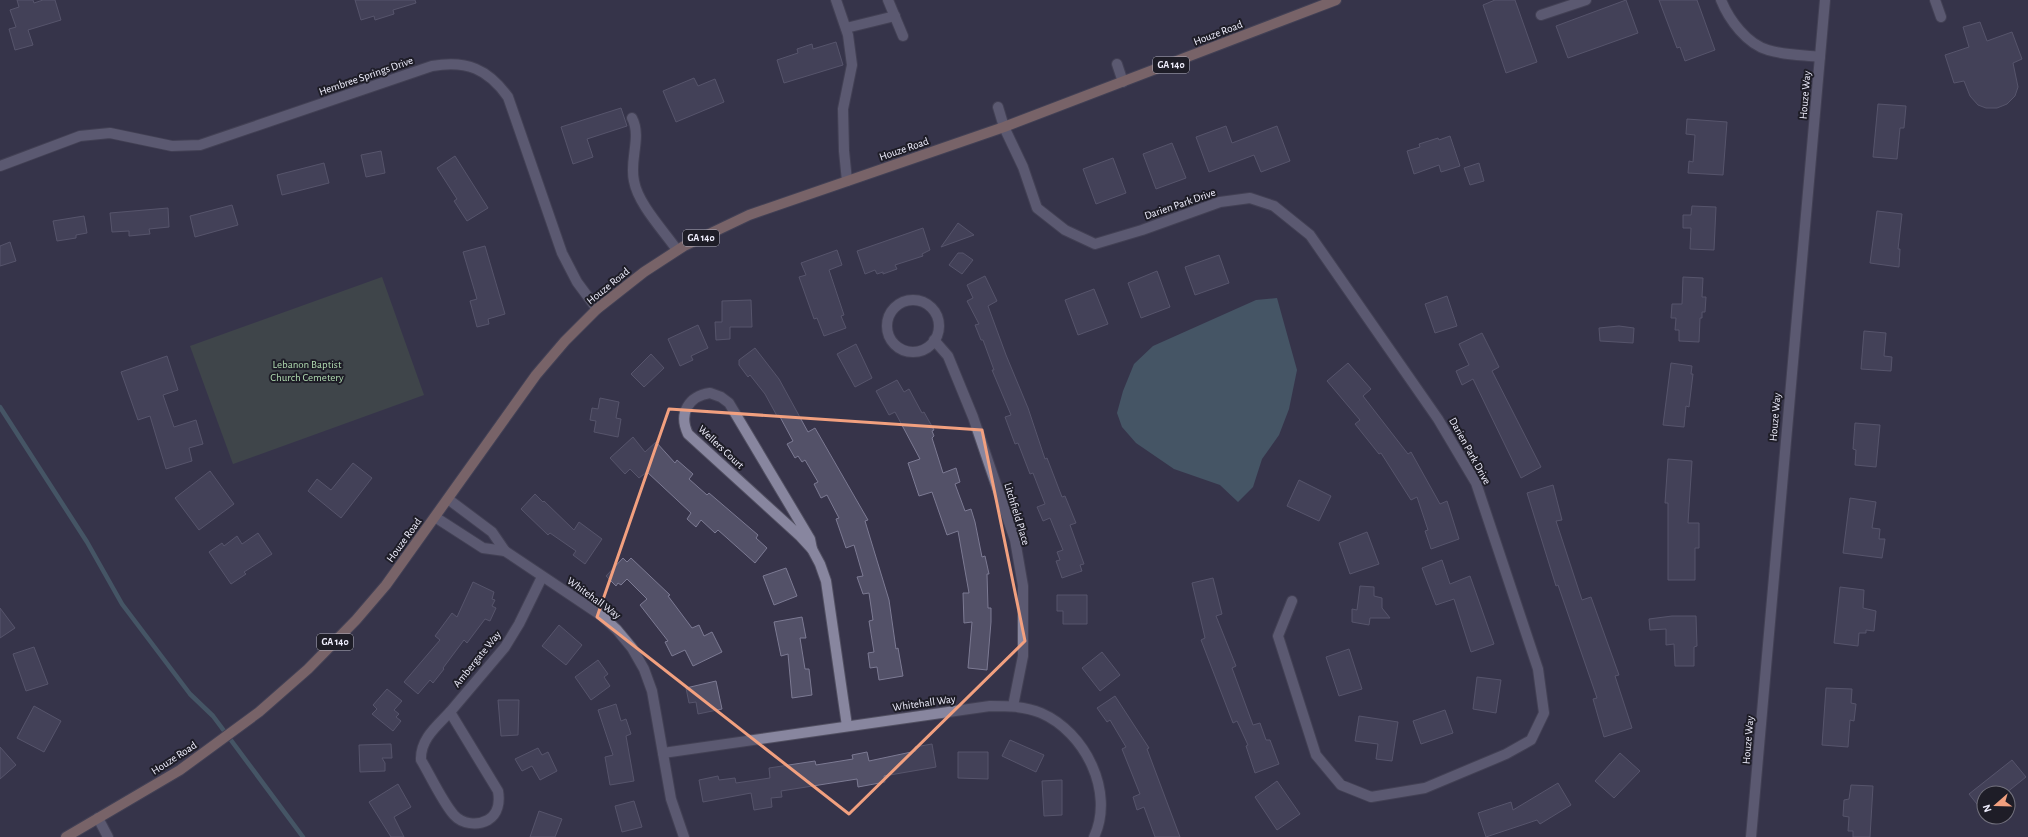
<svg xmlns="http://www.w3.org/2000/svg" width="2028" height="837" font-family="'Alegreya Sans',sans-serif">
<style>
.green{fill:#4a5a4a}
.water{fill:#577c86}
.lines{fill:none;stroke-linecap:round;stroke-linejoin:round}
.stream{stroke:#577c86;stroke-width:4.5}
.building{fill:#535168;stroke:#7c7a93}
.minor-casing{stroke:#514f61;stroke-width:12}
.major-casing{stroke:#514f61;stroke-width:12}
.minor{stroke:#88869f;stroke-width:10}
.major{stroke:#c89c8c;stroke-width:10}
.marked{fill:none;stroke:#f2a07f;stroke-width:3;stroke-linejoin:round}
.labels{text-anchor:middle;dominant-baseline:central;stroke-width:4;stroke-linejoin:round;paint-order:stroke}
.shield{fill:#1e1d27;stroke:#b2b1be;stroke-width:1}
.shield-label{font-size:10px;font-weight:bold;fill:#f1f0ff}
.street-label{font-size:11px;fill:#f1f0ff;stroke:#1e1d27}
.park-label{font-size:11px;fill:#b1dcb1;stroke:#1e1d27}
</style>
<rect width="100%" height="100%" fill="#37344a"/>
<path class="green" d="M382,277L424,395L233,464L190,346Z"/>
<path class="water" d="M1277,298L1297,370L1289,409L1279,435L1262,459L1253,487L1238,502L1220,485L1174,469L1136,443L1122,427L1117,413L1123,391L1134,364L1153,346L1256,300Z"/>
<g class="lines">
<path class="stream" d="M0,407L87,542L122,604L190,694L213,716L303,837"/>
</g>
<g class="building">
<path d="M17,0H33L34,3L43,0H55L61,20L28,30L33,45L15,50L9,29L16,27L10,10L19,7Z"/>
<path d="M355,0H415L416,3L393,10L394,14L375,20L374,16L361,20Z"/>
<path d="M1495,0H1515L1537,62L1506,73L1483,5Z"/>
<path d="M1626,0L1638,33L1568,58L1556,26Z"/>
<path d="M1659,0H1697L1715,50L1685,61L1680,47L1677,48Z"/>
<path d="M1980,22L1987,41L2012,32L2022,59L2013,63L2018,87L2015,96L2007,104L1997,108H1986L1978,105L1970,96L1964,81L1954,83L1945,55L1969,47L1963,27Z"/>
<path d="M836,42L843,65L784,83L777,60L798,53L797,49L812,44L813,49Z"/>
<path d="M694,78L698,86L715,79L724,102L676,122L663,91Z"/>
<path d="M1878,104L1906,106L1904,128H1900L1897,159L1873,157Z"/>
<path d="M621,108L627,126L587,139L593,157L573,164L561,127Z"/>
<path d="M1687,119L1727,122L1723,175L1688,173L1689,161L1693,162L1695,135L1686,134Z"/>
<path d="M1226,126L1232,143L1277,126L1290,161L1261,172L1254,155L1209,172L1196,137Z"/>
<path d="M1450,136L1460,166L1441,172L1439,165L1414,174L1407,151L1420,147L1419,144L1438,138L1439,140Z"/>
<path d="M1172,143L1186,178L1156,189L1143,154Z"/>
<path d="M381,151L385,173L366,177L361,155Z"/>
<path d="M455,156L488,208L467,221L454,201L457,199L437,168Z"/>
<path d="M1113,158L1126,193L1096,204L1083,169Z"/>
<path d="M324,163L329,183L282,195L277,175Z"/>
<path d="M1479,163L1484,181L1470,185L1464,168Z"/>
<path d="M232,205L238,225L195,237L190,216Z"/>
<path d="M1692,206L1716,207L1714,250L1690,249L1691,228H1683V215H1691Z"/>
<path d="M168,208L169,227L149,229L150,234L129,236V231L112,232L110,213Z"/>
<path d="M1877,211L1902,214L1898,249H1900L1899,267L1870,263Z"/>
<path d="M84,216L87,233L76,235V238L57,241L53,221Z"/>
<path d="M958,223L974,235L941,247Z"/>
<path d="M923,228L930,250L922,254L923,256L895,265L897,269L883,274V272L877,274L875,270L865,274L857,251Z"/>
<path d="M10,242L16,261L0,266V246Z"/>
<path d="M485,246L505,314L488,319L489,324L477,327L470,301L477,299L463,252Z"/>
<path d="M837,250L842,265L829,270L844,315L841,316L846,328L824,336L817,318L814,319L799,277L806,275L801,263Z"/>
<path d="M958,253H963L973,260L962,274L949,265Z"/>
<path d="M1219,255L1229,283L1195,295L1185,267Z"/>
<path d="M1157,271L1170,307L1141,318L1128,283Z"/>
<path d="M985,276L997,301L988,306L1006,355L1028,408L1045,459L1047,458L1062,497L1065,496L1076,523L1070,525L1084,564L1080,565L1082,571L1062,578L1056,561L1060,560L1057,552L1063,550L1050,518L1043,521L1037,507L1045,504L1033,473L1030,474L1018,443L1015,444L1005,417L1011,415L992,370H994L983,340H981L975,325L979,324L967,301L973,298L967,285Z"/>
<path d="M1683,277L1703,278L1702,297H1706L1705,312H1702V318H1700L1699,342L1679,341V330H1675L1676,318H1671L1672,304H1682Z"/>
<path d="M1094,289L1108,324L1078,335L1065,300Z"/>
<path d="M1447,296L1457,326L1435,333L1425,304Z"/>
<path d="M751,300L752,327H730V339L716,340L715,322H722V301Z"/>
<path d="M698,325L708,348L691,356L693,360L680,366L668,339Z"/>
<path d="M1619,326L1634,328L1633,343L1600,341L1599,328Z"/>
<path d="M1864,331L1886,333L1884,356L1892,357L1891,371L1861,369Z"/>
<path d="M1482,333L1499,367L1492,371L1541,467L1521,478L1473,379L1462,385L1456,371L1469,365L1459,344Z"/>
<path d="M856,344L872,378L855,387L837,354Z"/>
<path d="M755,348L779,379L808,432L815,428L868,520L865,521L889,600L896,649L898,648L903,676L879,680L877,667L870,668L868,653L874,652L869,621L873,620L869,593L863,594L857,577L863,576L854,545L846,548L836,519L839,518L827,495L821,498L814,484L818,482L805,460L802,462L798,456L795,458L787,444L793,441L779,415L777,416L765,394L750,375L748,377L739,365V360Z"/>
<path d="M651,354L664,368L644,387L631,374Z"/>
<path d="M167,356L178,390L163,395L174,427L196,420L203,444L189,448L192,461L166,469L150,416L138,420L121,372Z"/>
<path d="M1348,363L1371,389L1363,396L1408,454L1411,452L1440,504L1447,501L1459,539L1431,549L1425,531L1428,530L1417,497L1411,500L1381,453L1379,454L1355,424L1360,420L1327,381Z"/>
<path d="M1671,363L1692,366L1691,374H1693L1689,407L1686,406L1684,427L1663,425Z"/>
<path d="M897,380L904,392L909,389L922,413L924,412L934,430L932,431L934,436L932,438L943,473L956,468L960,482L955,484L965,511L971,509L975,522L982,557L985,556L989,574H987L988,608H991V622L987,670L968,668L972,622L964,623L963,593H969L958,531L947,535L932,492L919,496L908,463L920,459L895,412L889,415L876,391Z"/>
<path d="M600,398L619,402L616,418L621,419L618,437L594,432L596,421L590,420L592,408L598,409Z"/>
<path d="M1855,423L1880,425L1876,467L1855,465L1856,450L1853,449Z"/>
<path d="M633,437L645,452L656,442L675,463L677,460L693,474L689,479L707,495L709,493L758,535L756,538L767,548L755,563L718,530L715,533L701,520L696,527L687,519L691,513L647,472L639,478L630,469L625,474L610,458Z"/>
<path d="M1668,459L1692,461L1688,523H1699V548H1695V580H1668V503H1665Z"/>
<path d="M353,463L372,478L341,518L308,491L317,479L331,490Z"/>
<path d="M210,471L234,504L199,530L175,498Z"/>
<path d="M1299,480L1331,496L1319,521L1287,506Z"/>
<path d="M1553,485L1562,520L1556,521L1582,600L1591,597L1619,675L1615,676L1632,728L1604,737L1593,699L1597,698L1558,585L1556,586L1527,493Z"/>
<path d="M535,494L543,502L544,501L574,530L579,522L602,539L585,564L573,555L576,551L550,533L548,535L521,509Z"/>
<path d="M1850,498L1876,502L1872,528L1880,529L1879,539H1885L1882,558L1843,553Z"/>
<path d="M1367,532L1379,564L1350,574L1339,543Z"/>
<path d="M258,533L272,554L244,572L246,574L231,584L209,552L222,543L224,546L237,536L242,544Z"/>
<path d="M623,558L627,562L631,558L670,595L668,596L692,628L699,625L704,636L712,632L722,652L693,666L685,650L672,656L665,642L668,641L640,605L647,599L627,579L621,585L618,583L616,586L606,576Z"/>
<path d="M1442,560L1450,584L1470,576L1494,644L1471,652L1454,599L1436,605L1422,568Z"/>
<path d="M786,568L797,596L774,605L763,576Z"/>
<path d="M1213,578L1222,614L1216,616L1236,666L1232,668L1253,725L1260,723L1266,740H1270L1279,764L1255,773L1246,746L1248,745L1237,721L1233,723L1201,640L1205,638L1192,583Z"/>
<path d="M473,582L494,592L492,599L495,600L492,606L496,608L490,621L485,619L467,643L464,640L443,668L444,669L433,683L430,680L418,694L404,682L440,640L435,636L452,613L457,617Z"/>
<path d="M1360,586L1374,587V596L1382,598V608L1390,618H1370L1369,625L1352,622V609L1357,610Z"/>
<path d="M1840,587L1864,590L1863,608L1876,611L1874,631L1866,630V633H1859L1858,646L1834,643Z"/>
<path d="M1057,595H1087V624H1063V611H1057Z"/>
<path d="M0,608L15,628L0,638Z"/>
<path d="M1672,616H1696L1697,646L1694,647V666H1675L1674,644L1666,645V629L1650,630L1649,619Z"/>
<path d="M802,617L806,638H800L805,669H809L812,695L792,698L788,654L781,656L774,622Z"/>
<path d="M559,625L582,645L566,665L542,646Z"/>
<path d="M34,647L48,684L26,691L13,654Z"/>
<path d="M1349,649L1362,689L1339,696L1326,657Z"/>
<path d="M1102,652L1120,675L1100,691L1082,668Z"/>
<path d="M598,660L608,674L604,677L610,686L591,700L575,677Z"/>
<path d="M1477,677L1501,680L1496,713L1473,709Z"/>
<path d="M716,681L722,709L698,714L696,702L689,703L686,688Z"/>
<path d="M1826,688L1852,689L1851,703L1856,704L1854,721L1850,720L1848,747L1822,745Z"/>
<path d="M387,689L402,701L394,710L399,714L396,717L401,721L393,731L372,714L377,709L373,705Z"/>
<path d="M1115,696L1149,748L1147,749L1180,837H1155L1144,807L1137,810L1133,797L1140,794L1122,749L1126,747L1110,720L1107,722L1097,708Z"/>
<path d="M498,700H519L518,735L501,736Z"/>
<path d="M616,704L621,721L626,719L631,734L626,736L634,781L610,785L605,757L613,755L598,710Z"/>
<path d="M34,706L61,721L44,752L17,738Z"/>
<path d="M1445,710L1453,733L1421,744L1413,721Z"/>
<path d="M1359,716L1398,722L1392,761L1376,759L1378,744L1355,741Z"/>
<path d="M1010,740L1044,755L1036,772L1002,756Z"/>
<path d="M391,744L392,758H382L385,763V771L360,772L359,745Z"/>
<path d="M932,744L936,767L884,776L885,782L858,787L857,779L781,791L782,797L771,798L772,807L754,810L751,793L703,802L699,780L718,776L719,780L735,778L736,783L770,778L769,768L815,761L816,765L853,759L852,755L867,752L869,761L916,751L915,747Z"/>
<path d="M0,747L16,765L0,779Z"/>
<path d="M538,748L542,755L548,752L557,771L540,780L532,766L522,771L515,759Z"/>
<path d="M958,752H988V779L958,778Z"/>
<path d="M1620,753L1640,771L1614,798L1595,781Z"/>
<path d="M2012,760L2026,777L2006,793H1984V813L1969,794Z"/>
<path d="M1062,780V815L1044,816L1042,781Z"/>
<path d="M1277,781L1300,814L1277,830L1255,797Z"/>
<path d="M1558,783L1571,805L1540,824L1537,820L1486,837L1478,813L1511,802L1513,810Z"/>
<path d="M398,784L411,807L394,817L404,837H391L369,802Z"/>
<path d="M1851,785L1873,786L1870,837H1853V831H1848L1849,817L1843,816L1844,800L1849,799Z"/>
<path d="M634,801L642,827L622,832L615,806Z"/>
<path d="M539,811L562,819L555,837H530Z"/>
</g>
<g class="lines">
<g class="minor-casing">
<g id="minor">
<path d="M836,0L848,35L852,65L843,109L844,151L847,181"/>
<path d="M888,0L903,36"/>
<path d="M1721,0C1729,20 1747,44 1768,50C1784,55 1804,55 1820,57"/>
<path d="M1935,0L1941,17"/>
<path d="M1541,15L1586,0"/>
<path d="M846,28L895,16"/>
<path d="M1117,64L1123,82"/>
<path d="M998,107L1004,127L1023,167L1037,208L1065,230L1095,244L1142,230L1220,202L1250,198L1274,206L1310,235L1438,419L1476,483L1538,669L1544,713L1531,740L1506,754L1425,788L1371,797L1341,785L1316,755L1278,636L1292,601"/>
<path d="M632,118C642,137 629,160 634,181C638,204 664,231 677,250"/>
<path d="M0,166L80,136L110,133L172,146L200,145L432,66C467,60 488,69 508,97L562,253L577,282L597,309"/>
<circle cx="913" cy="326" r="26"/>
<path d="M934,340L948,356L973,417L1015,540L1023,586V656L1013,706"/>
<path d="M710,393L721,397L729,403L810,539L812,549L800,536L688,434C678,413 689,396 710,393Z"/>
<path d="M448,499L492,532L505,551L602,616L617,630L632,648L644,669L652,691L671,799L684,837"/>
<path d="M435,517L483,548L505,551"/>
<path d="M812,549L820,564L826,581L847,726"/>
<path d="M450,712L498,791C500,802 498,814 488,820C477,826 462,824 454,815C443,803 430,775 421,760C420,739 437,726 450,712Z"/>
<path d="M450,712L505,647L519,624L542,577"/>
<path d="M663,753L990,706C1007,706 1025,706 1041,713C1085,732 1115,792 1094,837"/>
<path d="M98,818L108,837"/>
<path d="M1751,837L1825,0"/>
</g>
</g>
<g class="major-casing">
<path id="major" d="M66,837L180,770L259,712L308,669L356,620L386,585L536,375L565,341L597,309L644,272L684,246L749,215L1004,127L1336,0"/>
</g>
<use href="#minor" class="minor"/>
<use href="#major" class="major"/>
</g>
<path d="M0 0H2028V837H0ZM669,409L982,430L1025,641L849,814L597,617Z" fill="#37344a" fill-opacity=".55" fill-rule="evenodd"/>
<path class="marked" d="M669,409L982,430L1025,641L849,814L597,617Z"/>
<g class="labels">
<g class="shield">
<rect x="1153" y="57" width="36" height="16" rx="3"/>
<rect x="683" y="230" width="36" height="16" rx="3"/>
<rect x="317" y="634" width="36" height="16" rx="3"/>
</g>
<g class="shield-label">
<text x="1171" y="65">GA 140</text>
<text x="701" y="238">GA 140</text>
<text x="335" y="642">GA 140</text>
</g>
<g class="street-label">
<text transform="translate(1218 33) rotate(-21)">Houze Road</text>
<text transform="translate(366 76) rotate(-19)">Hembree Springs Drive</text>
<text transform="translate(1805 95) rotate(-85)">Houze Way</text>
<text transform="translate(904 149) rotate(-19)">Houze Road</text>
<text transform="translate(1180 204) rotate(-19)">Darien Park Drive</text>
<text transform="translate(608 286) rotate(-39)">Houze Road</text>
<text transform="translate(1775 417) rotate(-85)">Houze Way</text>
<text transform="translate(721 447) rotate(43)">Wellers Court</text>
<text transform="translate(1470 451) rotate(61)">Darien Park Drive</text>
<text transform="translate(1017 514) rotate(73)">Litchfield Place</text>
<text transform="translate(404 540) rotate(-54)">Houze Road</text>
<text transform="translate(594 598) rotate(36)">Whitehall Way</text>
<text transform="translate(477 659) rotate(-51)">Ambergate Way</text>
<text transform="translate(924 703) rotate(-8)">Whitehall Way</text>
<text transform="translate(1748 740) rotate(-85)">Houze Way</text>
<text transform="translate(174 758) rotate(-33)">Houze Road</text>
</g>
<g class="park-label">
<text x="307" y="364">Lebanon Baptist<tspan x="307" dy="13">Church Cemetery</tspan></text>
</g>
</g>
<g transform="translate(1996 805) rotate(250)"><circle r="19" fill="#1e1d27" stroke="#72717d"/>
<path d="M0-3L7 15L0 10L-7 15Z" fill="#f2a07f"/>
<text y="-6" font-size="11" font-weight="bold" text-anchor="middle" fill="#f1f0ff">N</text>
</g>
</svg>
